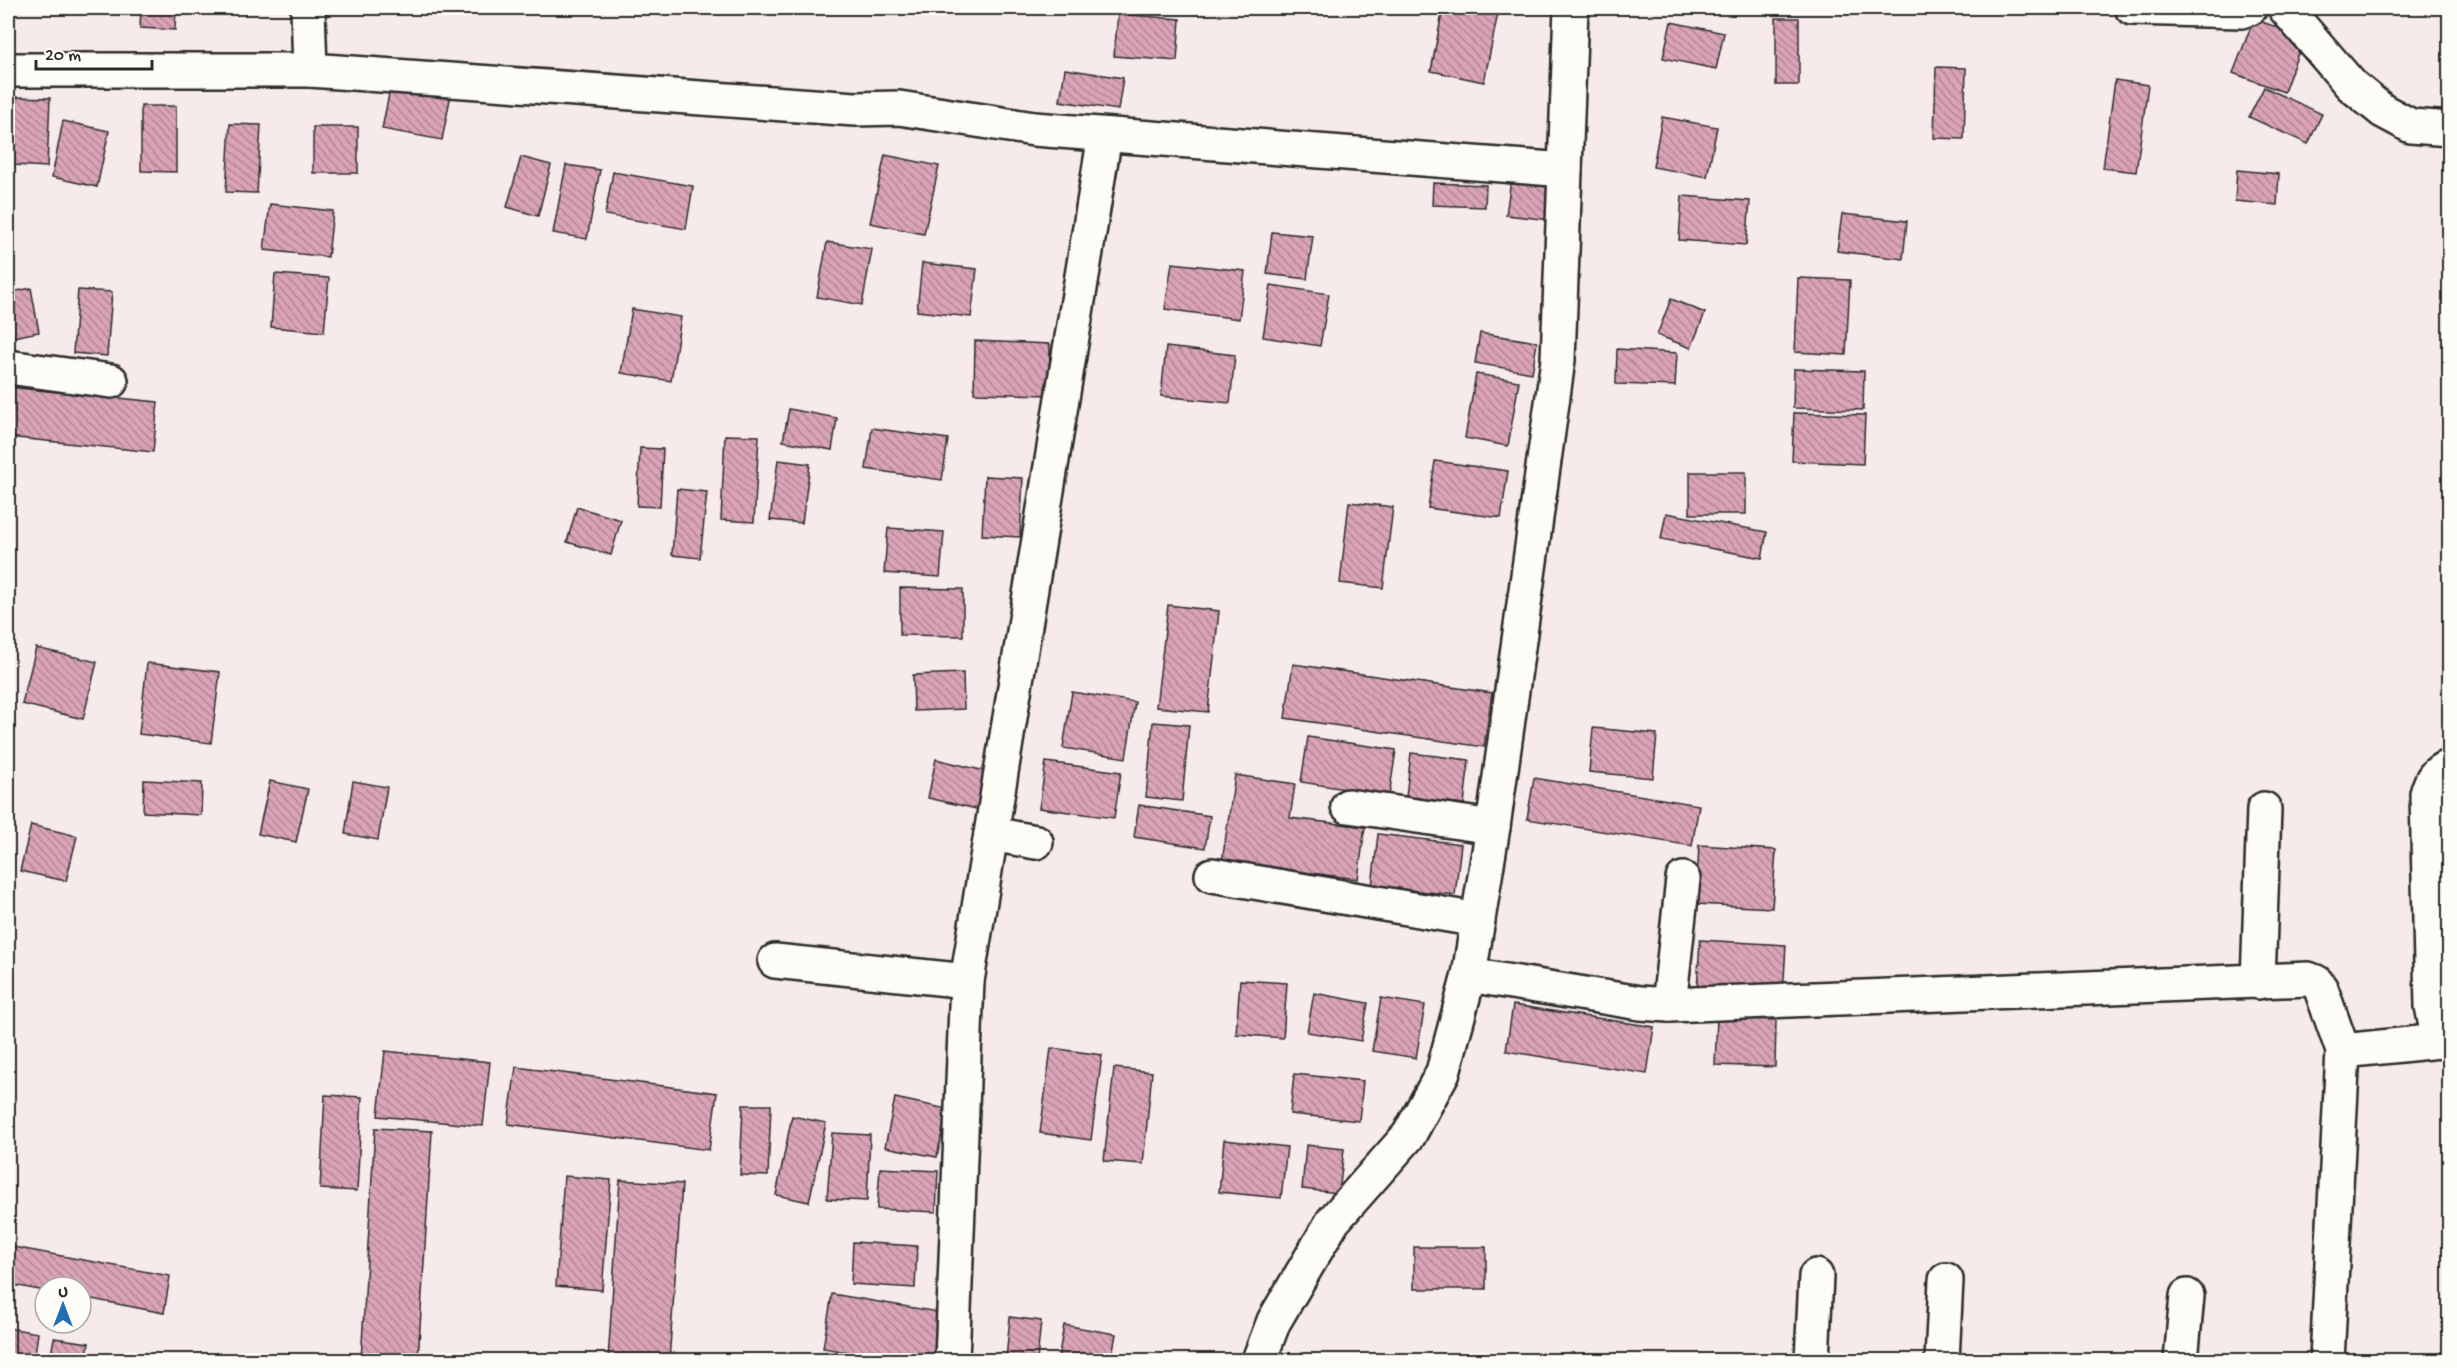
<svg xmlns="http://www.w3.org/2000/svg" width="2457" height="1368" font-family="'Gochi Hand',sans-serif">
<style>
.building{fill:url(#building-back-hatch);stroke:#2b2b2b;stroke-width:1.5}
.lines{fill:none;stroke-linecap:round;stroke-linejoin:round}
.street-casing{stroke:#2b2b2b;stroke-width:38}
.street{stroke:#fdfcf7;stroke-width:33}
</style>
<defs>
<pattern id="building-back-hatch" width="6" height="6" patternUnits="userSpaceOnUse" patternTransform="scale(1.5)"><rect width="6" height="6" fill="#daa3b8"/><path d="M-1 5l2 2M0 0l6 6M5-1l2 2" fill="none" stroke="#b18596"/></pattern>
</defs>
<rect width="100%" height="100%" fill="#f6eaea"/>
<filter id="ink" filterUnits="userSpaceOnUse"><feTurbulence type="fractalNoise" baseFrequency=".0167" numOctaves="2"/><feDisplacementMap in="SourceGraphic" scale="12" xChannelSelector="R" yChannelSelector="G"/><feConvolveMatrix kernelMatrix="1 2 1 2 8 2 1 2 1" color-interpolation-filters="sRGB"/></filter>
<g filter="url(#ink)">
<g class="building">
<path d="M141,8H176L175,30L140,28Z"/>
<path d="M1287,8H1321L1320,12Z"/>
<path d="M1443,8H1499L1484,82L1431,71Z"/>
<path d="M1118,14L1180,19L1177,61L1114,56Z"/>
<rect x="1776" y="18" width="23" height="67"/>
<path d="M2254,19L2304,37L2284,92L2233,73Z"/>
<path d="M1671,22L1724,33L1716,69L1663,58Z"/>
<path d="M1936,67L1966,68L1964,139L1934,138Z"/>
<path d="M1065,69L1123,78L1118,110L1060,101Z"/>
<path d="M2115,80L2148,85L2136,172L2103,168Z"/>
<path d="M391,84L451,94L442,140L382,129Z"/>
<path d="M2264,87L2322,114L2308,144L2249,117Z"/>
<path d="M16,97L50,98L47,167L14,165Z"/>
<path d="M141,106H176V172L141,171Z"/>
<path d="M1662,117L1717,127L1707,177L1653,167Z"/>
<path d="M63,121L109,131L97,187L52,177Z"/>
<path d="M230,124L261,125L257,193L226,192Z"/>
<rect x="313" y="127" width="45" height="46"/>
<path d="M885,155L939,166L924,234L870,223Z"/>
<path d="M521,157L551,165L538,216L507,207Z"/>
<path d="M566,165L600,170L587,239L553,233Z"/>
<path d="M2237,170L2279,174L2277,205L2235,201Z"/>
<path d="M613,172L693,186L686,229L605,215Z"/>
<path d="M1511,180L1564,187L1560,221L1506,215Z"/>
<path d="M1433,183L1486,185L1485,207L1432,205Z"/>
<path d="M1682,196L1750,201L1746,245L1679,240Z"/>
<path d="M270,204L333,211L328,257L264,250Z"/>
<path d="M1842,214L1907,221L1903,259L1837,251Z"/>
<path d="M1272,232L1313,236L1307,279L1267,274Z"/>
<path d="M827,242L872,249L862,305L817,297Z"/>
<path d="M922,263L977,269L971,317L917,311Z"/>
<path d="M1172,263L1245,271L1239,319L1165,309Z"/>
<path d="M275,274L329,278L324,332L271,327Z"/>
<path d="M1798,278L1850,280L1846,355L1795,352Z"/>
<path d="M1271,285L1329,294L1320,346L1263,337Z"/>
<path d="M31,288L39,332L8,338V293Z"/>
<path d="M78,290L112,292L107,356L73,353Z"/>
<path d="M1671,299L1705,313L1691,348L1657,335Z"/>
<path d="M632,309L681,317L671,381L621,373Z"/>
<path d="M1480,333L1537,342L1532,373L1475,363Z"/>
<path d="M975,341L1050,344L1049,395L974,393Z"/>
<path d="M1166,347L1235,355L1230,403L1161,396Z"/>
<path d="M1617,349L1677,353L1675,386L1616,384Z"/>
<path d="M1794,369L1864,371L1863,410L1793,408Z"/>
<path d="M1476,374L1519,381L1508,446L1465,438Z"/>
<path d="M8,387L158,402L153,452L8,437Z"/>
<path d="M789,409L837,418L832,450L783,441Z"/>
<path d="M1794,413L1865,415L1863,464L1792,461Z"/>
<path d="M872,428L948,439L942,480L866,469Z"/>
<path d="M725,435L759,436L754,522L721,520Z"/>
<path d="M640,448L663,449L660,507L637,506Z"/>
<path d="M778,460L810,464L802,523L770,520Z"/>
<path d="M1435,461L1508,471L1501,518L1428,508Z"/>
<rect x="1690" y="472" width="56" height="42"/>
<path d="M985,476L1023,478L1020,537L982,535Z"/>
<path d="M677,489L707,492L700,558L672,555Z"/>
<path d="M1349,502L1393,507L1383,588L1340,583Z"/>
<path d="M577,507L621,520L611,555L567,542Z"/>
<path d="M1666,513L1767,532L1762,558L1661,539Z"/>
<path d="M888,528L944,532L940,577L884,573Z"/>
<path d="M900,588L963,589V636L900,635Z"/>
<path d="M1168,605L1219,611L1208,712L1156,707Z"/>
<path d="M36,648L97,662L83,719L22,704Z"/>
<path d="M147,663L220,672L211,743L139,734Z"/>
<path d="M1293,664L1492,693L1484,747L1285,718Z"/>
<path d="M963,673L964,709L914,711L913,675Z"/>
<path d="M1072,692L1135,702L1126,758L1063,748Z"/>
<path d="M1153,722L1189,725L1182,801L1146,797Z"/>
<path d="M1593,728L1657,734L1653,778L1589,772Z"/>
<path d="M1308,737L1396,750L1389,796L1301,782Z"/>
<path d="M1411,753L1469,760L1464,804L1406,797Z"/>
<path d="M936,759L985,771L977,809L928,798Z"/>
<path d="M1046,762L1121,772L1114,818L1039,808Z"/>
<path d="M1235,775L1295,784L1290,818L1365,827L1358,879L1222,862Z"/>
<path d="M1534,778L1699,805L1692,846L1527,819Z"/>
<path d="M144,780L202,783L201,815L143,812Z"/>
<path d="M270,781L308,789L296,842L258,834Z"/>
<path d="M353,781L387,787L378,840L345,834Z"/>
<path d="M1139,805L1210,816L1205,848L1134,837Z"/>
<path d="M31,825L77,836L66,881L20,871Z"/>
<path d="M1378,834L1461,844L1455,895L1372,886Z"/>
<path d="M1699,845L1776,850L1772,908L1696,904Z"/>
<path d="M1700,940L1786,945L1783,996L1697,990Z"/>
<path d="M1240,980L1287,983L1283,1038L1236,1034Z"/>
<path d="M1314,993L1368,1003L1361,1041L1307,1032Z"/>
<path d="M1381,998L1425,1005L1416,1058L1372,1051Z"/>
<path d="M1513,1005L1654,1027L1647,1074L1506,1051Z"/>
<path d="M1717,1018L1776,1020L1775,1067L1715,1065Z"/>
<path d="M1051,1048L1102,1055L1091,1140L1040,1133Z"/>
<path d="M385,1051L490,1062L483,1126L378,1116Z"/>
<path d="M516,1067L717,1093L709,1150L508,1124Z"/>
<path d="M1114,1068L1152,1072L1143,1164L1104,1161Z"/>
<path d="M1294,1074L1363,1081L1359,1121L1290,1114Z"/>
<path d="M325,1095L362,1097L357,1191L320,1189Z"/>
<path d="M895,1098L947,1109L937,1157L885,1147Z"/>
<path d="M743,1105H771L768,1176L740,1175Z"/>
<path d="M792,1116L826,1123L809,1202L776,1195Z"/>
<path d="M375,1128L432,1131L418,1360H361Z"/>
<path d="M832,1133L870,1135L867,1201L827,1199Z"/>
<path d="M1224,1140L1287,1147L1281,1198L1219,1192Z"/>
<path d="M1306,1145L1344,1149L1339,1193L1302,1189Z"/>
<path d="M880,1168L938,1171L936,1212L877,1209Z"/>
<path d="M564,1176L611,1180L602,1290L556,1286Z"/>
<path d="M620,1180L682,1184L669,1360H608Z"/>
<path d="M853,1242L917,1246L915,1288L851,1284Z"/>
<path d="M8,1246L170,1276L164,1313L81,1297V1287H45V1291L8,1284Z"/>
<rect x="1414" y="1247" width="72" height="42"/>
<path d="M832,1294L950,1314L942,1360H895L823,1348Z"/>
<path d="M1010,1317L1041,1321L1037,1360L1006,1359Z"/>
<path d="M1064,1325L1116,1334L1111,1360H1058Z"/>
<path d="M8,1328L38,1333L34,1360H8Z"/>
<path d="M54,1338L89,1343L86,1360H50Z"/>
</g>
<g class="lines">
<g class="street-casing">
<g id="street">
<path d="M308,8L310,70"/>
<path d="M2132,8L2241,11L2250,8"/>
<path d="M2285,8L2351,85L2383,111L2411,126L2450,129"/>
<path d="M8,70H310L855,109L899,108L1034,129L1565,170"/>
<path d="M8,367L111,381"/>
<path d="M2450,766C2435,772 2431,779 2427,794L2432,1006L2439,1041L2450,1043"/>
<path d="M1348,806L1493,827"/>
<path d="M991,834L1036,842"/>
<path d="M1212,875L1478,920"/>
<path d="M775,961L967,981"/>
<path d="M1469,975L1640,1003L1669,1005L1683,879"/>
<path d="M2258,982L2264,809"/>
<path d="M1669,1005L2308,979L2316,982L2321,989L2343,1051L2327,1360"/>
<path d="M2343,1051L2439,1041"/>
<path d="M952,1360L967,981L1105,135"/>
<path d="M1259,1360L1274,1321L1333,1221L1409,1135L1443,1072L1469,975L1493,827L1558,360L1571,8"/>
<path d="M1812,1360L1816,1276"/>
<path d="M1942,1360L1946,1280"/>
<path d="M2181,1360L2187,1296"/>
</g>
</g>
<use href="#street" class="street"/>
</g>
</g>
<rect width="2457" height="1368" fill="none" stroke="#fdfcf7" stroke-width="30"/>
<rect x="15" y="15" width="2427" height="1338" fill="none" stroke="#2b2b2b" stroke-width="2" filter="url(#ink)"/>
<g transform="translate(63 1305)"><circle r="28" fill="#fdfcf7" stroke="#a9a8a5" stroke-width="1.5"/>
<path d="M0-4.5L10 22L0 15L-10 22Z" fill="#1f6fb2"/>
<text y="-9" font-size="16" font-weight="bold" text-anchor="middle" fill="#2b2b2b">U</text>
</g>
<path d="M36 60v9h116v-9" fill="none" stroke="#2b2b2b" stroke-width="3"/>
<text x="45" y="60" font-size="18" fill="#2b2b2b" stroke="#fdfcf7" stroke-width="4.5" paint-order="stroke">20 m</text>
</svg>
